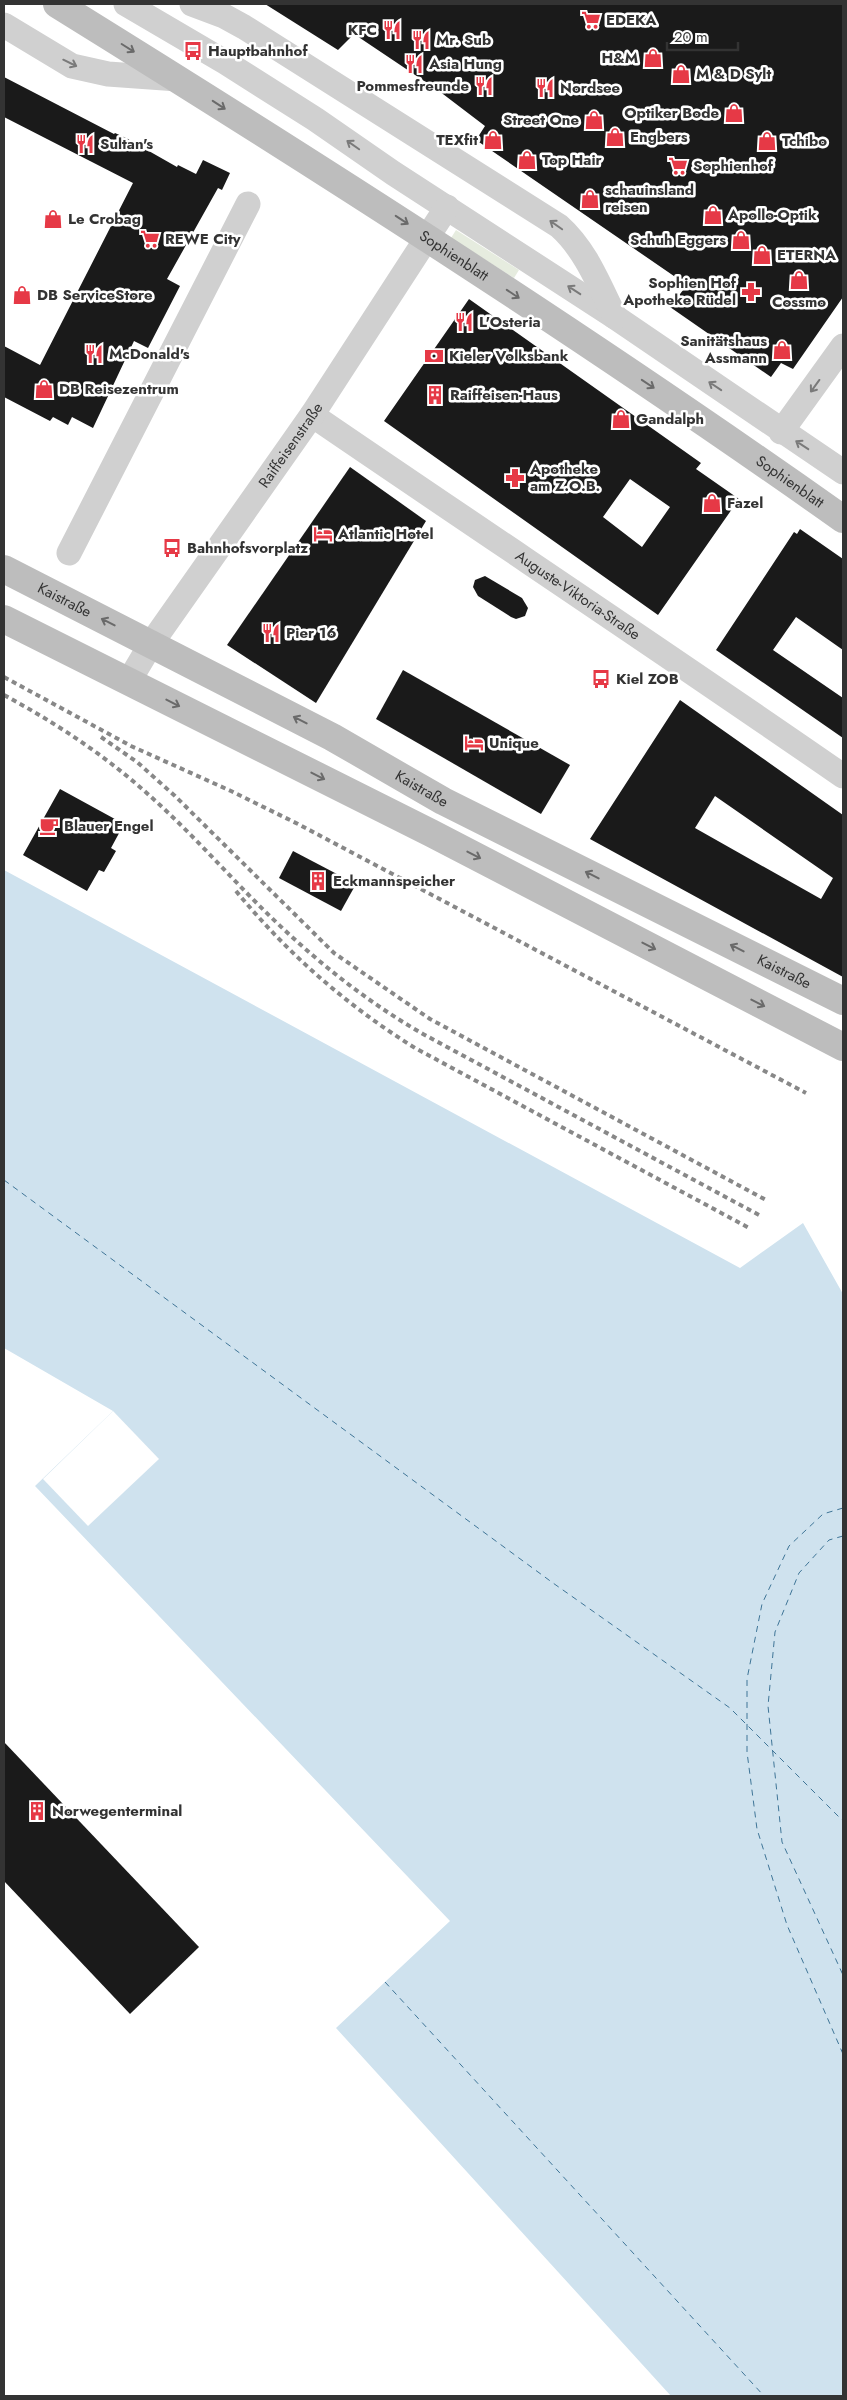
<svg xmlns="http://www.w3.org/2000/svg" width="847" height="2400" font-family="Jost,sans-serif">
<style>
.green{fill:#e6ecdf}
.water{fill:#cfe2ee}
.pier{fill:#fff}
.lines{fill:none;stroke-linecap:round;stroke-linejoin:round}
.ferry{stroke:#3f7597;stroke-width:1;stroke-dasharray:6 5;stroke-linecap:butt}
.building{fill:#1a1a1a;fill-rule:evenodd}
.street{stroke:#d0d0d0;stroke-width:25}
.secondary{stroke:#bdbdbd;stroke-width:28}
.rail{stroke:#888;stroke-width:4;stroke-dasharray:5 4;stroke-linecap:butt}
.oneway{stroke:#6a6a6a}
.oneway2{stroke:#7a7a7a}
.labels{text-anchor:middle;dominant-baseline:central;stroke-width:5;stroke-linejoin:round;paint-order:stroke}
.poi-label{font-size:15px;font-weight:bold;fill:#333;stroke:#fff;text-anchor:start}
.street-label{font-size:15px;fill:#333;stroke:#fff}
</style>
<rect width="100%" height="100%" fill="#fff"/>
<path class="green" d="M456,230L519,270L514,278L451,238Z"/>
<path class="water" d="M4,870L740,1268L803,1223L843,1294V2396H671L336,2028L450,1921L35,1486L113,1411L4,1348Z"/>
<path class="pier" d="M113,1411L159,1459L88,1526L43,1479Z"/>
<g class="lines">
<g class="ferry">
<path d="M4,1180L553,1583L730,1708L843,1821"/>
<path d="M843,1508L823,1514L789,1546L762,1604L747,1679V1752L757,1829L787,1925L843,2054"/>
<path d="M843,1536L829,1540L799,1573L775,1632L768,1706L782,1842L843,1975"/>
<path d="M385,1982L764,2396"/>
</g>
</g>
<g class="building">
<path d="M265,4H843V297L793,369L781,363L771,377L670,307L687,285L476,140L485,126L439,91L354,34L338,50Z"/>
<path d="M4,77L114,134L115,133L126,138L177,167L178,165L196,174L203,160L230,173L222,190L218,188L167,279L180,286L148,348L134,341L93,428L72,417L68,425L53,417L50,421L4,397V346L40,365L133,183L4,117Z"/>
<path d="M469,299L701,463L696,469L739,499L658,615L384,421ZM630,479L670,507L642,547L603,517Z"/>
<path d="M350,467L426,521L316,703L227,645Z"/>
<path d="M800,529L843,559V650L796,617L773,650L843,698V738L716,650L794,532L797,534Z"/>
<path d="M485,576L522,598L528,608L525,616L516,619L511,617L478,596L473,587L475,580Z"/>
<path d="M403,670L570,765L541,814L376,719Z"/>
<path d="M680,700L843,815V977L590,839ZM715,796L833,878L821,899L695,828Z"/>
<path d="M60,789L124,824L111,848L116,851L104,872L99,870L87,891L23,855Z"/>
<path d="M293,851L356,884L341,911L279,878Z"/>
<path d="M4,1742L199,1947L130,2014L4,1881Z"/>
</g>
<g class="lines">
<g class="street">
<path d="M126,4L225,62L315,119L393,173L615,317L843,472"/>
<path d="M192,4L224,16L244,27L559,226C586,250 599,285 615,317"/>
<path d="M4,25L72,66L108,74L178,79"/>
<path id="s1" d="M312,415C489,536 667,654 843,776"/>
<path d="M781,432L843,346"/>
<path d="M69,553L248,204"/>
<path id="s2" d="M129,681L151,644L312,415L447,207"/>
</g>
<g class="secondary">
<path id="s3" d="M57,4C323,169 587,338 843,519"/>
<path id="s4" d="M4,569L332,737L443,801L843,1001"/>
<path d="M4,619L431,833L843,1047"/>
</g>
<g class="rail">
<path d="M4,677L131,746L231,791L298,824L806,1093"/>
<path d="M4,695C56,723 106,756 150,796C194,835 233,881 276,922C321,965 369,1003 423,1034L759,1215"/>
<path d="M101,737L137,762L175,796L334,953L430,1019L766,1200"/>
<path d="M236,891C287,953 346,1005 415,1048L751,1229"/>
</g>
</g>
<defs><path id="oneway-shaft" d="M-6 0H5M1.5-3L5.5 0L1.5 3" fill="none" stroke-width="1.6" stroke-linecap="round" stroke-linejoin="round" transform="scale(1.25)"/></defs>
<g class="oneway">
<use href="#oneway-shaft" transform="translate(128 48) rotate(32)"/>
<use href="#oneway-shaft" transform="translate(219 105) rotate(33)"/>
<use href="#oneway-shaft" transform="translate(402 220) rotate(33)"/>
<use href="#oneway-shaft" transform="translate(513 294) rotate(34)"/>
<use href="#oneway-shaft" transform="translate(648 384) rotate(34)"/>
<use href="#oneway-shaft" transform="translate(108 622) rotate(-153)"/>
<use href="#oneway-shaft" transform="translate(173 703) rotate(27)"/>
<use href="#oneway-shaft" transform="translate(300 720) rotate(-153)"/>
<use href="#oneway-shaft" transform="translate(318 776) rotate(27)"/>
<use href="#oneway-shaft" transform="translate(474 855) rotate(27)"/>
<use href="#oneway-shaft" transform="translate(592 875) rotate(-153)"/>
<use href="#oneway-shaft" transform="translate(649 946) rotate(27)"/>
<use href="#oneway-shaft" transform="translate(737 948) rotate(-153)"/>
<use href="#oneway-shaft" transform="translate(758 1003) rotate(27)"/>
</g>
<g class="oneway2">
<use href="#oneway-shaft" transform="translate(70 63) rotate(26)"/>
<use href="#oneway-shaft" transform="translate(353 145) rotate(-145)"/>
<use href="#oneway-shaft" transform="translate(556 225) rotate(-145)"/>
<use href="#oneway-shaft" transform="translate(574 290) rotate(-147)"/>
<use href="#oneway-shaft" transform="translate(715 386) rotate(-146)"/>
<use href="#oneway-shaft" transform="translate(815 386) rotate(126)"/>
<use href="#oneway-shaft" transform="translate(802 445) rotate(-147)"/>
</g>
<defs>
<g id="supermarket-bare" transform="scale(1.5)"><path d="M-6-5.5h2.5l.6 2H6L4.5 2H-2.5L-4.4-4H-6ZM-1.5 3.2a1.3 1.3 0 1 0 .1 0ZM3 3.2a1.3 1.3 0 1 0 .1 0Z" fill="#e63946" stroke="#fff" stroke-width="2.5" paint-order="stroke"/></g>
<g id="restaurant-bare" transform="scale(1.5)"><path d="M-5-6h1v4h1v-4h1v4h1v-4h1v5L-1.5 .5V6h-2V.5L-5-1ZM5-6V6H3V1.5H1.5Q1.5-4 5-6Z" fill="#e63946" stroke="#fff" stroke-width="2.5" paint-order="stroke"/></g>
<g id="bus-bare" transform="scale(1.5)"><path d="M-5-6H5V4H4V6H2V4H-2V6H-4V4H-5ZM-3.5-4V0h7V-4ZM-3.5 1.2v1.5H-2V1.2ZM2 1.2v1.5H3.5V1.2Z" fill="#e63946" stroke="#fff" stroke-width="2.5" paint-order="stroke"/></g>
<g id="shop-bare" transform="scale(1.5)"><path d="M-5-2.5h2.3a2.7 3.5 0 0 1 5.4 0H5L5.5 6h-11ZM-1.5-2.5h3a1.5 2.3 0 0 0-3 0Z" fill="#e63946" stroke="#fff" stroke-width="2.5" paint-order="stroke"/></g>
<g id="pharmacy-bare" transform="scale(1.5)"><path d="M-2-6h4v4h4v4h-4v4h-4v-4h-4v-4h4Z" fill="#e63946" stroke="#fff" stroke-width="2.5" paint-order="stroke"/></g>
<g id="bank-bare" transform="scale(1.5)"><path d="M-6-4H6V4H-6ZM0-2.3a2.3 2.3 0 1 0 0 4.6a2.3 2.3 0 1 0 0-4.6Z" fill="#e63946" stroke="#fff" stroke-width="2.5" paint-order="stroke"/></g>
<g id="building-bare" transform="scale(1.5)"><path d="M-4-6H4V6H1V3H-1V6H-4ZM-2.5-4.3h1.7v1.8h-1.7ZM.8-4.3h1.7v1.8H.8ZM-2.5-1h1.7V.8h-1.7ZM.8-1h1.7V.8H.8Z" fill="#e63946" stroke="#fff" stroke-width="2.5" paint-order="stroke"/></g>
<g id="hotel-bare" transform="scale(1.5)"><path d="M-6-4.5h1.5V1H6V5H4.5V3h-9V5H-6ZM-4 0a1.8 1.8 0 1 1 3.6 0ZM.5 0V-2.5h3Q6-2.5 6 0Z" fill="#e63946" stroke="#fff" stroke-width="2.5" paint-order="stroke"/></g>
<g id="cafe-bare" transform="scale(1.5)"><path d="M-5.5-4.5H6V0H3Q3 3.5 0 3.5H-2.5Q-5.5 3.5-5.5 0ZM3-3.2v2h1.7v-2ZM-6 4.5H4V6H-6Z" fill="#e63946" stroke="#fff" stroke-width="2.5" paint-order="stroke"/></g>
</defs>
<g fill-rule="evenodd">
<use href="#supermarket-bare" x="591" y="20"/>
<use href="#restaurant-bare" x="392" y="30"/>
<use href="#restaurant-bare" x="421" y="40"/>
<use href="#bus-bare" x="193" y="51"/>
<use href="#shop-bare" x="653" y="58"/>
<use href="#restaurant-bare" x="414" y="64"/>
<use href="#shop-bare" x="681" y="74"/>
<use href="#restaurant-bare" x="484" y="86"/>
<use href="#restaurant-bare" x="545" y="88"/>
<use href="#shop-bare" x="734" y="113"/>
<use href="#shop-bare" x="594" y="120"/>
<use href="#shop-bare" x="615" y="137"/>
<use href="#shop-bare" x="493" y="140"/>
<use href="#shop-bare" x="767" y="141"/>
<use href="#restaurant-bare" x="85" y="144"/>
<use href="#shop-bare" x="527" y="160"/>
<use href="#supermarket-bare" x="678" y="166"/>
<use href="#shop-bare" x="590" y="199"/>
<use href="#shop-bare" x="713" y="215"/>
<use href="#shop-bare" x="53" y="219"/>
<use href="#supermarket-bare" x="150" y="239"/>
<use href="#shop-bare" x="741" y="240"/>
<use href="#shop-bare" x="762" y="255"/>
<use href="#shop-bare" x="799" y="280"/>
<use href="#pharmacy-bare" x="751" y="292"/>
<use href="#shop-bare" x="22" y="295"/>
<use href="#restaurant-bare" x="464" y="322"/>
<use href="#shop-bare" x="782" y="350"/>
<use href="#restaurant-bare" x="94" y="354"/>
<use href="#bank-bare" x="434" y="356"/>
<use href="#shop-bare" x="44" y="389"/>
<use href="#building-bare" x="435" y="395"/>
<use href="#shop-bare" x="621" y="419"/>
<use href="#pharmacy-bare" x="515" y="478"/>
<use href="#shop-bare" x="712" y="503"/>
<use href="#hotel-bare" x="323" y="534"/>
<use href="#bus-bare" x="172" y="548"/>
<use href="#restaurant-bare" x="271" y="633"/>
<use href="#bus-bare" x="601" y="679"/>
<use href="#hotel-bare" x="474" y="743"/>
<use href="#cafe-bare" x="49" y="826"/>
<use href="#building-bare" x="318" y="881"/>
<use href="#building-bare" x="37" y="1811"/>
</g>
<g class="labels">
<g class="poi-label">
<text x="606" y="20">EDEKA</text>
<text x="377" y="30" text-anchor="end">KFC</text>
<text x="436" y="40">Mr. Sub</text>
<text x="208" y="51">Hauptbahnhof</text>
<text x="638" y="58" text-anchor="end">H&amp;M</text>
<text x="429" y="64">Asia Hung</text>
<text x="696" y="74">M &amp; D Sylt</text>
<text x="469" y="86" text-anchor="end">Pommesfreunde</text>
<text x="560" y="88">Nordsee</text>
<text x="719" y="113" text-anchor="end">Optiker Bode</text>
<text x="579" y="120" text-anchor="end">Street One</text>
<text x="630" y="137">Engbers</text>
<text x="478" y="140" text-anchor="end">TEXfit</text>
<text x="782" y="141">Tchibo</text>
<text x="100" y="144">Sultan's</text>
<text x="542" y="160">Top Hair</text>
<text x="693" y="166">Sophienhof</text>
<text x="605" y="190">schauinsland<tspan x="605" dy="17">reisen</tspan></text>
<text x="728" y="215">Apollo-Optik</text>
<text x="68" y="219">Le Crobag</text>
<text x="165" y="239">REWE City</text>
<text x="726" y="240" text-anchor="end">Schuh Eggers</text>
<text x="777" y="255">ETERNA</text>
<text x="736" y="283" text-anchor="end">Sophien Hof<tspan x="736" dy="17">Apotheke Rüdel</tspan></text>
<text x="37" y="295">DB ServiceStore</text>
<text x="799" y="302" text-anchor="middle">Cossmo</text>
<text x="479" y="322">L'Osteria</text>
<text x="767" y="341" text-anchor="end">Sanitätshaus<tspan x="767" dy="17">Assmann</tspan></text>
<text x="109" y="354">McDonald's</text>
<text x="449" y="356">Kieler Volksbank</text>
<text x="59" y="389">DB Reisezentrum</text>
<text x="450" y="395">Raiffeisen-Haus</text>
<text x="636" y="419">Gandalph</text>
<text x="530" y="469">Apotheke<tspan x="530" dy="17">am Z.O.B.</tspan></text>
<text x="727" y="503">Fazel</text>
<text x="338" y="534">Atlantic Hotel</text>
<text x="187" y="548">Bahnhofsvorplatz</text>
<text x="286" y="633">Pier 16</text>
<text x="616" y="679">Kiel ZOB</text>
<text x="489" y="743">Unique</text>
<text x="64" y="826">Blauer Engel</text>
<text x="333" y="881">Eckmannspeicher</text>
<text x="52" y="1811">Norwegenterminal</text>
</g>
<g class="street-label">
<text stroke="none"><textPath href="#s3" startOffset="470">Sophienblatt</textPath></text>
<text stroke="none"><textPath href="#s2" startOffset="286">Raiffeisenstraße</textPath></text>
<text stroke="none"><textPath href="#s3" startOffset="875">Sophienblatt</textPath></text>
<text stroke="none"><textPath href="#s1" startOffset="321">Auguste-Viktoria-Straße</textPath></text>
<text stroke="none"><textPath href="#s4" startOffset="68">Kaistraße</textPath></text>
<text stroke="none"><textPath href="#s4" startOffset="472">Kaistraße</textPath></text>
<text stroke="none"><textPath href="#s4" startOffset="878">Kaistraße</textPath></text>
</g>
</g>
<rect width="847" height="2400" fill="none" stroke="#333333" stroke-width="10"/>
<path d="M667 42v8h71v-8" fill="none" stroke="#333333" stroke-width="2.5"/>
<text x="674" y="42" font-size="15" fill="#333333" stroke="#ffffff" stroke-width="4" paint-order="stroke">20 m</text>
</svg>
